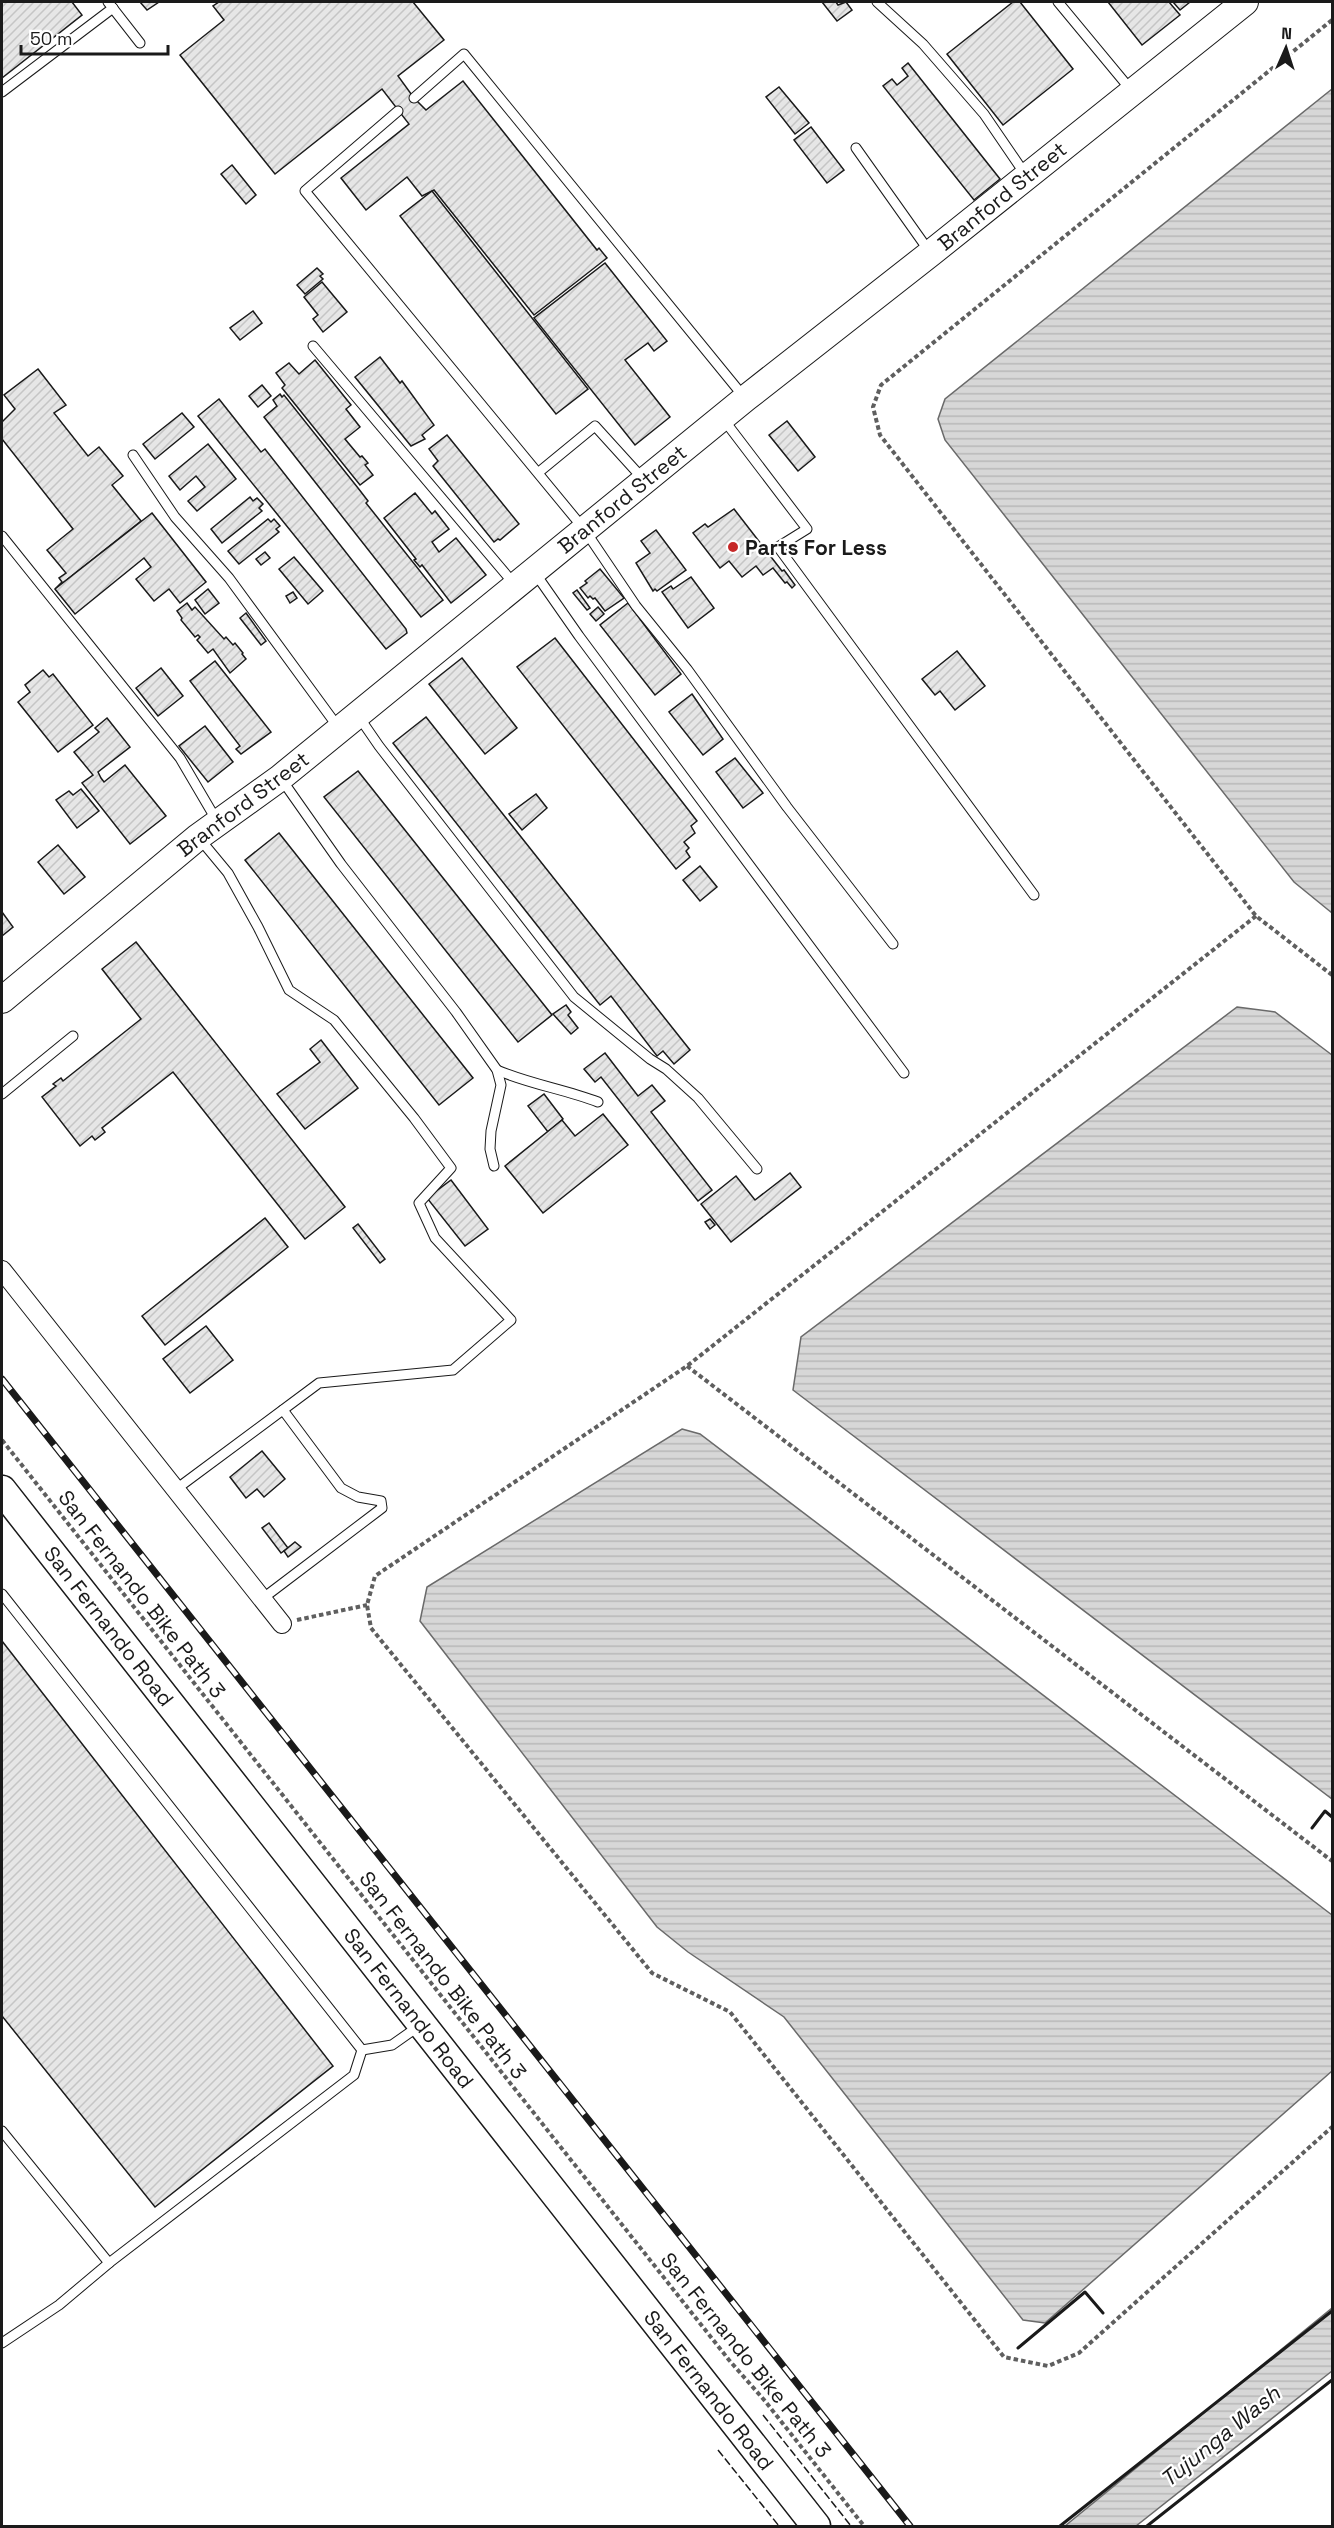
<svg xmlns="http://www.w3.org/2000/svg" width="1334" height="2528" font-family="'Space Grotesk',sans-serif">
<style>
.water{fill:url(#water-rules);stroke:#6a6a6a;stroke-width:1.5}
.building{fill:url(#building-hatch);stroke:#1a1a1a;stroke-width:1.5}
.lines{fill:none;stroke-linecap:round;stroke-linejoin:round}
.service-casing{stroke:#1a1a1a;stroke-width:11}
.minor-casing{stroke:#1a1a1a;stroke-width:20}
.secondary-casing{stroke:#1a1a1a;stroke-width:28}
.primary-casing{stroke:#1a1a1a;stroke-width:31}
.path{stroke:#5f5f5f;stroke-width:4;stroke-dasharray:4.5 3;stroke-linecap:butt}
.service{stroke:#fff;stroke-width:9}
.minor{stroke:#fff;stroke-width:18}
.secondary{stroke:#fff;stroke-width:26}
.primary{stroke:#fff;stroke-width:28}
.rail-casing{stroke:#1a1a1a;stroke-width:7}
.rail{stroke:#fff;stroke-width:4.5;stroke-dasharray:14;stroke-linecap:butt}
.fence{stroke:#1a1a1a;stroke-width:1.5;stroke-dasharray:8 3;stroke-linecap:butt}
.wall{stroke:#1a1a1a;stroke-width:3}
.poi-dot{fill:#c62828;stroke:#fff;stroke-width:2}
.labels{text-anchor:middle;dominant-baseline:central;stroke-width:4.5;stroke-linejoin:round;paint-order:stroke}
.street-label{font-size:21px;fill:#1a1a1a;stroke:#fff}
.poi-label{font-size:21px;font-weight:bold;fill:#1a1a1a;stroke:#fff;text-anchor:start}
.water-label{font-size:22px;font-style:italic;fill:#1a1a1a;stroke:#fff}
</style>
<defs>
<pattern id="water-rules" width="6" height="5" patternUnits="userSpaceOnUse" patternTransform="scale(1.5)"><rect width="6" height="5" fill="#d7d7d7"/><path d="M0 2.5h6" fill="none" stroke="#b8b8b8"/></pattern>
<pattern id="building-hatch" width="6" height="6" patternUnits="userSpaceOnUse" patternTransform="scale(1.5)"><rect width="6" height="6" fill="#e6e6e6"/><path d="M-1 1l2-2M0 6l6-6M5 7l2-2" fill="none" stroke="#c5c5c5"/></pattern>
</defs>
<rect width="100%" height="100%" fill="#fff"/>
<g class="water">
<path d="M1332,89V913L1294,882L945,440L938,419L945,399Z"/>
<path d="M1237,1007L1275,1012L1332,1055V1799L793,1390L801,1337Z"/>
<path d="M682,1429L700,1434L1332,1915V2071L1045,2323L1023,2320L784,2017L688,1952L657,1927L420,1621L427,1587Z"/>
<path d="M1332,2308V2371L1136,2526H1065Z"/>
</g>
<g class="building">
<path d="M2,2H72L82,15L2,78Z"/>
<path d="M140,2H159L147,10Z"/>
<path d="M219,2H413L444,40L398,76L414,98L426,110L463,81L597,250L599,248L607,258L534,315L434,190L422,196L407,177L366,210L341,178L409,124L382,89L275,174L180,55L224,20L213,6Z"/>
<path d="M822,2H836L838,5L846,2L852,10L837,21Z"/>
<path d="M1013,2H1020L1073,69L1003,125L947,54Z"/>
<path d="M1108,2H1169L1180,15L1142,45Z"/>
<path d="M1173,2H1190L1180,10Z"/>
<path d="M908,63L1000,179L974,200L883,86L892,79L897,85L908,76L902,68Z"/>
<path d="M779,87L809,123L795,134L766,97Z"/>
<path d="M811,127L844,170L827,183L794,140Z"/>
<path d="M232,165L256,195L246,204L221,174Z"/>
<path d="M432,191L588,389L556,414L400,216Z"/>
<path d="M605,263L667,341L654,351L648,343L625,360L670,417L635,445L534,318Z"/>
<path d="M317,268L323,274L320,276L323,279L305,294L297,285Z"/>
<path d="M322,282L347,312L323,332L313,319L318,315L304,297Z"/>
<path d="M253,311L262,323L240,340L230,328Z"/>
<path d="M380,357L400,383L402,381L434,425L422,435L425,439L411,446L355,377Z"/>
<path d="M315,360L351,405L346,409L360,427L345,439L360,457L362,456L368,463L365,465L373,475L360,485L282,388L285,385L276,373L289,363L299,374Z"/>
<path d="M38,369L66,405L54,413L88,456L99,447L123,476L112,485L141,521L55,589L62,582L59,578L66,573L47,550L73,529L2,439V422L15,409L4,395Z"/>
<path d="M262,385L271,396L258,407L249,396Z"/>
<path d="M280,394L282,397L284,395L358,488L368,501L366,503L443,600L421,617L264,417L277,406L273,400Z"/>
<path d="M219,399L261,452L265,449L406,629L407,633L386,649L198,416Z"/>
<path d="M182,413L194,427L155,459L143,444Z"/>
<path d="M787,421L815,457L798,471L769,435Z"/>
<path d="M447,435L519,524L500,540L498,539L494,542L433,466L438,461L429,449Z"/>
<path d="M208,444L236,479L197,511L188,501L205,487L196,476L180,490L169,476Z"/>
<path d="M415,493L432,514L435,511L449,529L432,542L439,552L456,538L486,575L451,603L422,565L420,567L414,560L416,559L384,518Z"/>
<path d="M250,497L253,501L257,498L263,504L259,508L262,511L222,543L211,529Z"/>
<path d="M734,509L782,571L784,570L795,585L792,588L787,582L785,583L773,568L763,575L756,566L742,577L729,561L720,568L693,533L705,524L708,527Z"/>
<path d="M152,513L206,582L180,603L169,589L154,601L136,579L151,567L144,558L75,614L55,589Z"/>
<path d="M268,519L271,522L274,519L280,526L276,529L279,532L239,564L228,551Z"/>
<path d="M656,530L686,570L657,591L655,589L653,591L636,563L650,553L641,541Z"/>
<path d="M265,552L270,558L261,565L256,559Z"/>
<path d="M294,557L323,591L308,604L279,569Z"/>
<path d="M600,569L624,598L605,611L595,598L593,599L590,596L588,598L580,588L587,583L585,581Z"/>
<path d="M691,577L714,608L688,628L662,592L671,586L673,589Z"/>
<path d="M208,589L219,603L205,614L195,600Z"/>
<path d="M577,590L590,608L587,610L573,593Z"/>
<path d="M293,592L297,598L290,603L286,596Z"/>
<path d="M187,603L192,610L195,607L224,639L226,637L233,645L235,643L243,653L242,654L246,659L230,673L213,649L208,653L197,640L200,637L198,635L195,637L181,620L182,618L177,611Z"/>
<path d="M628,603L681,674L655,695L600,625Z"/>
<path d="M598,607L604,614L596,621L590,614Z"/>
<path d="M246,613L266,641L261,645L240,618Z"/>
<path d="M555,638L697,821L691,826L695,833L684,842L689,848L686,851L690,857L676,869L517,667Z"/>
<path d="M957,651L985,686L955,710L940,691L935,695L922,679Z"/>
<path d="M462,658L517,728L485,754L429,684Z"/>
<path d="M215,661L271,732L241,754L236,749L240,746L190,681Z"/>
<path d="M161,668L183,696L158,716L136,688Z"/>
<path d="M43,670L49,677L53,674L93,725L58,752L18,702L30,692L25,685Z"/>
<path d="M692,694L723,739L703,755L669,712Z"/>
<path d="M426,717L690,1050L674,1064L663,1051L657,1056L611,996L600,1005L393,743Z"/>
<path d="M107,718L130,747L98,772L101,778L104,782L125,765L166,816L130,844L82,783L93,775L74,752L99,732L95,728Z"/>
<path d="M205,726L233,762L208,782L179,746Z"/>
<path d="M735,758L763,793L743,808L716,772Z"/>
<path d="M358,771L552,1015L518,1042L324,797Z"/>
<path d="M81,789L99,811L77,828L56,800L69,791L73,795Z"/>
<path d="M536,794L547,808L522,830L509,814Z"/>
<path d="M279,833L473,1078L439,1105L245,860Z"/>
<path d="M58,845L85,877L64,894L38,862Z"/>
<path d="M700,866L717,887L700,901L683,880Z"/>
<path d="M2,912L13,927L2,936Z"/>
<path d="M136,942L345,1207L305,1239L173,1072L102,1128L105,1132L95,1140L92,1136L80,1146L42,1097L56,1086L53,1084L61,1078L63,1081L141,1019L102,969Z"/>
<path d="M566,1005L571,1012L568,1015L578,1028L571,1034L553,1014Z"/>
<path d="M321,1040L358,1088L305,1129L277,1094L320,1062L310,1049Z"/>
<path d="M605,1053L638,1096L652,1085L665,1101L651,1112L712,1190L698,1201L601,1077L595,1082L584,1069Z"/>
<path d="M544,1094L563,1119L548,1132L528,1106Z"/>
<path d="M603,1114L628,1145L543,1213L505,1166L562,1120L575,1136Z"/>
<path d="M790,1173L801,1187L731,1242L701,1204L736,1176L755,1200Z"/>
<path d="M451,1180L488,1229L465,1246L427,1198Z"/>
<path d="M265,1218L288,1247L165,1345L142,1316Z"/>
<path d="M710,1219L715,1225L710,1229L705,1222Z"/>
<path d="M358,1224L385,1259L380,1263L353,1228Z"/>
<path d="M206,1326L233,1360L190,1393L163,1359Z"/>
<path d="M262,1451L285,1479L264,1497L257,1489L246,1498L230,1477Z"/>
<path d="M269,1523L288,1548L281,1553L262,1528Z"/>
<path d="M295,1542L301,1547L288,1557L284,1551Z"/>
<path d="M2,1641L333,2066L155,2207L2,2016Z"/>
</g>
<g class="lines">
<g class="service-casing">
<g id="service">
<path d="M108,2L140,43"/>
<path d="M877,2L923,44L984,114L1025,174"/>
<path d="M1058,2L1131,90"/>
<path d="M2,92L113,8"/>
<path d="M414,98L464,54L744,397"/>
<path d="M398,111L305,191L584,529L636,606L687,669L787,807L893,944"/>
<path d="M856,148L929,251"/>
<path d="M313,346L515,585"/>
<path d="M724,420L807,529L778,547L1034,895"/>
<path d="M133,455L175,517L229,578L338,727"/>
<path d="M539,472L595,426L644,480"/>
<path d="M2,536L180,758L217,821"/>
<path d="M535,573L579,636L904,1073"/>
<path d="M359,717L379,746L574,997L650,1059L666,1069L698,1098L757,1169"/>
<path d="M282,780L341,864L456,1012L497,1070L501,1085L491,1131L490,1149L494,1166"/>
<path d="M497,1070C529,1084 564,1089 598,1102"/>
<path d="M2,1094L73,1036"/>
<path d="M175,1490L319,1383L453,1370L511,1320L435,1238L419,1203L451,1168L414,1118L334,1020L289,990L258,927L228,873L199,838"/>
<path d="M2,1594L362,2050L354,2075L109,2263L2,2131"/>
<path d="M262,1599L382,1508L381,1501L358,1497L341,1488L283,1410"/>
<path d="M362,2050L392,2045L419,2026"/>
<path d="M2,2343L59,2305L109,2263"/>
</g>
</g>
<g class="minor-casing">
<path id="minor" d="M2,1270L282,1624"/>
</g>
<g class="secondary-casing">
<path id="secondary" d="M2,1000L198,837L280,778L746,398L931,253L1245,2"/>
</g>
<g class="primary-casing">
<path id="primary" d="M2,1490L816,2526"/>
</g>
<g class="path">
<path d="M1332,20L881,385L873,407L880,435L1256,916L1332,975"/>
<path d="M1256,916L687,1366L375,1576L367,1605L371,1628L652,1973L730,2012L1004,2357L1048,2366L1079,2353L1332,2127"/>
<path d="M687,1366L1332,1861"/>
<path d="M2,1440L729,2360L765,2401L864,2526"/>
<path d="M297,1620L367,1605"/>
</g>
<use href="#service" class="service"/>
<use href="#minor" class="minor"/>
<use href="#secondary" class="secondary"/>
<use href="#primary" class="primary"/>
<g class="rail-casing">
<path id="rail" d="M2,1379L910,2526"/>
</g>
<use href="#rail" class="rail"/>
<g class="fence">
<path d="M763,2415L851,2526"/>
<path d="M718,2450L779,2526"/>
</g>
<g class="wall">
<path d="M1312,1828L1325,1811L1332,1817"/>
<path d="M1018,2348L1085,2292L1103,2313"/>
<path d="M1060,2526L1332,2311"/>
<path d="M1147,2526L1332,2380"/>
</g>
</g>
<circle class="poi-dot" cx="733" cy="547" r="6"/>
<g class="labels">
<g class="street-label">
<text transform="translate(1002 196) rotate(-39)">Branford Street</text>
<text transform="translate(622 499) rotate(-39)">Branford Street</text>
<text transform="translate(243 804) rotate(-37)">Branford Street</text>
<text transform="translate(142 1594) rotate(52)">San Fernando Bike Path 3</text>
<text transform="translate(109 1626) rotate(52)">San Fernando Road</text>
<text transform="translate(443 1975) rotate(52)">San Fernando Bike Path 3</text>
<text transform="translate(409 2008) rotate(52)">San Fernando Road</text>
<text transform="translate(746 2355) rotate(51)">San Fernando Bike Path 3</text>
<text transform="translate(709 2390) rotate(52)">San Fernando Road</text>
</g>
<g class="poi-label">
<text x="745" y="547">Parts For Less</text>
</g>
<g class="water-label">
<text transform="translate(1220 2436) rotate(-39)">Tujunga Wash</text>
</g>
</g>
<rect width="1334" height="2528" fill="none" stroke="#1a1a1a" stroke-width="6"/>
<g transform="translate(1286 48) rotate(3)" stroke="#ffffff" stroke-width="4.5" paint-order="stroke">
<path d="M0-4.5L10 22L0 15L-10 22Z" fill="#1a1a1a"/>
<text y="-9" font-size="16" font-weight="bold" text-anchor="middle" fill="#1a1a1a">N</text>
</g>
<path d="M21 45v9h147v-9" fill="none" stroke="#1a1a1a" stroke-width="3"/>
<text x="30" y="45" font-size="18" fill="#1a1a1a" stroke="#ffffff" stroke-width="4.5" paint-order="stroke">50 m</text>
</svg>
